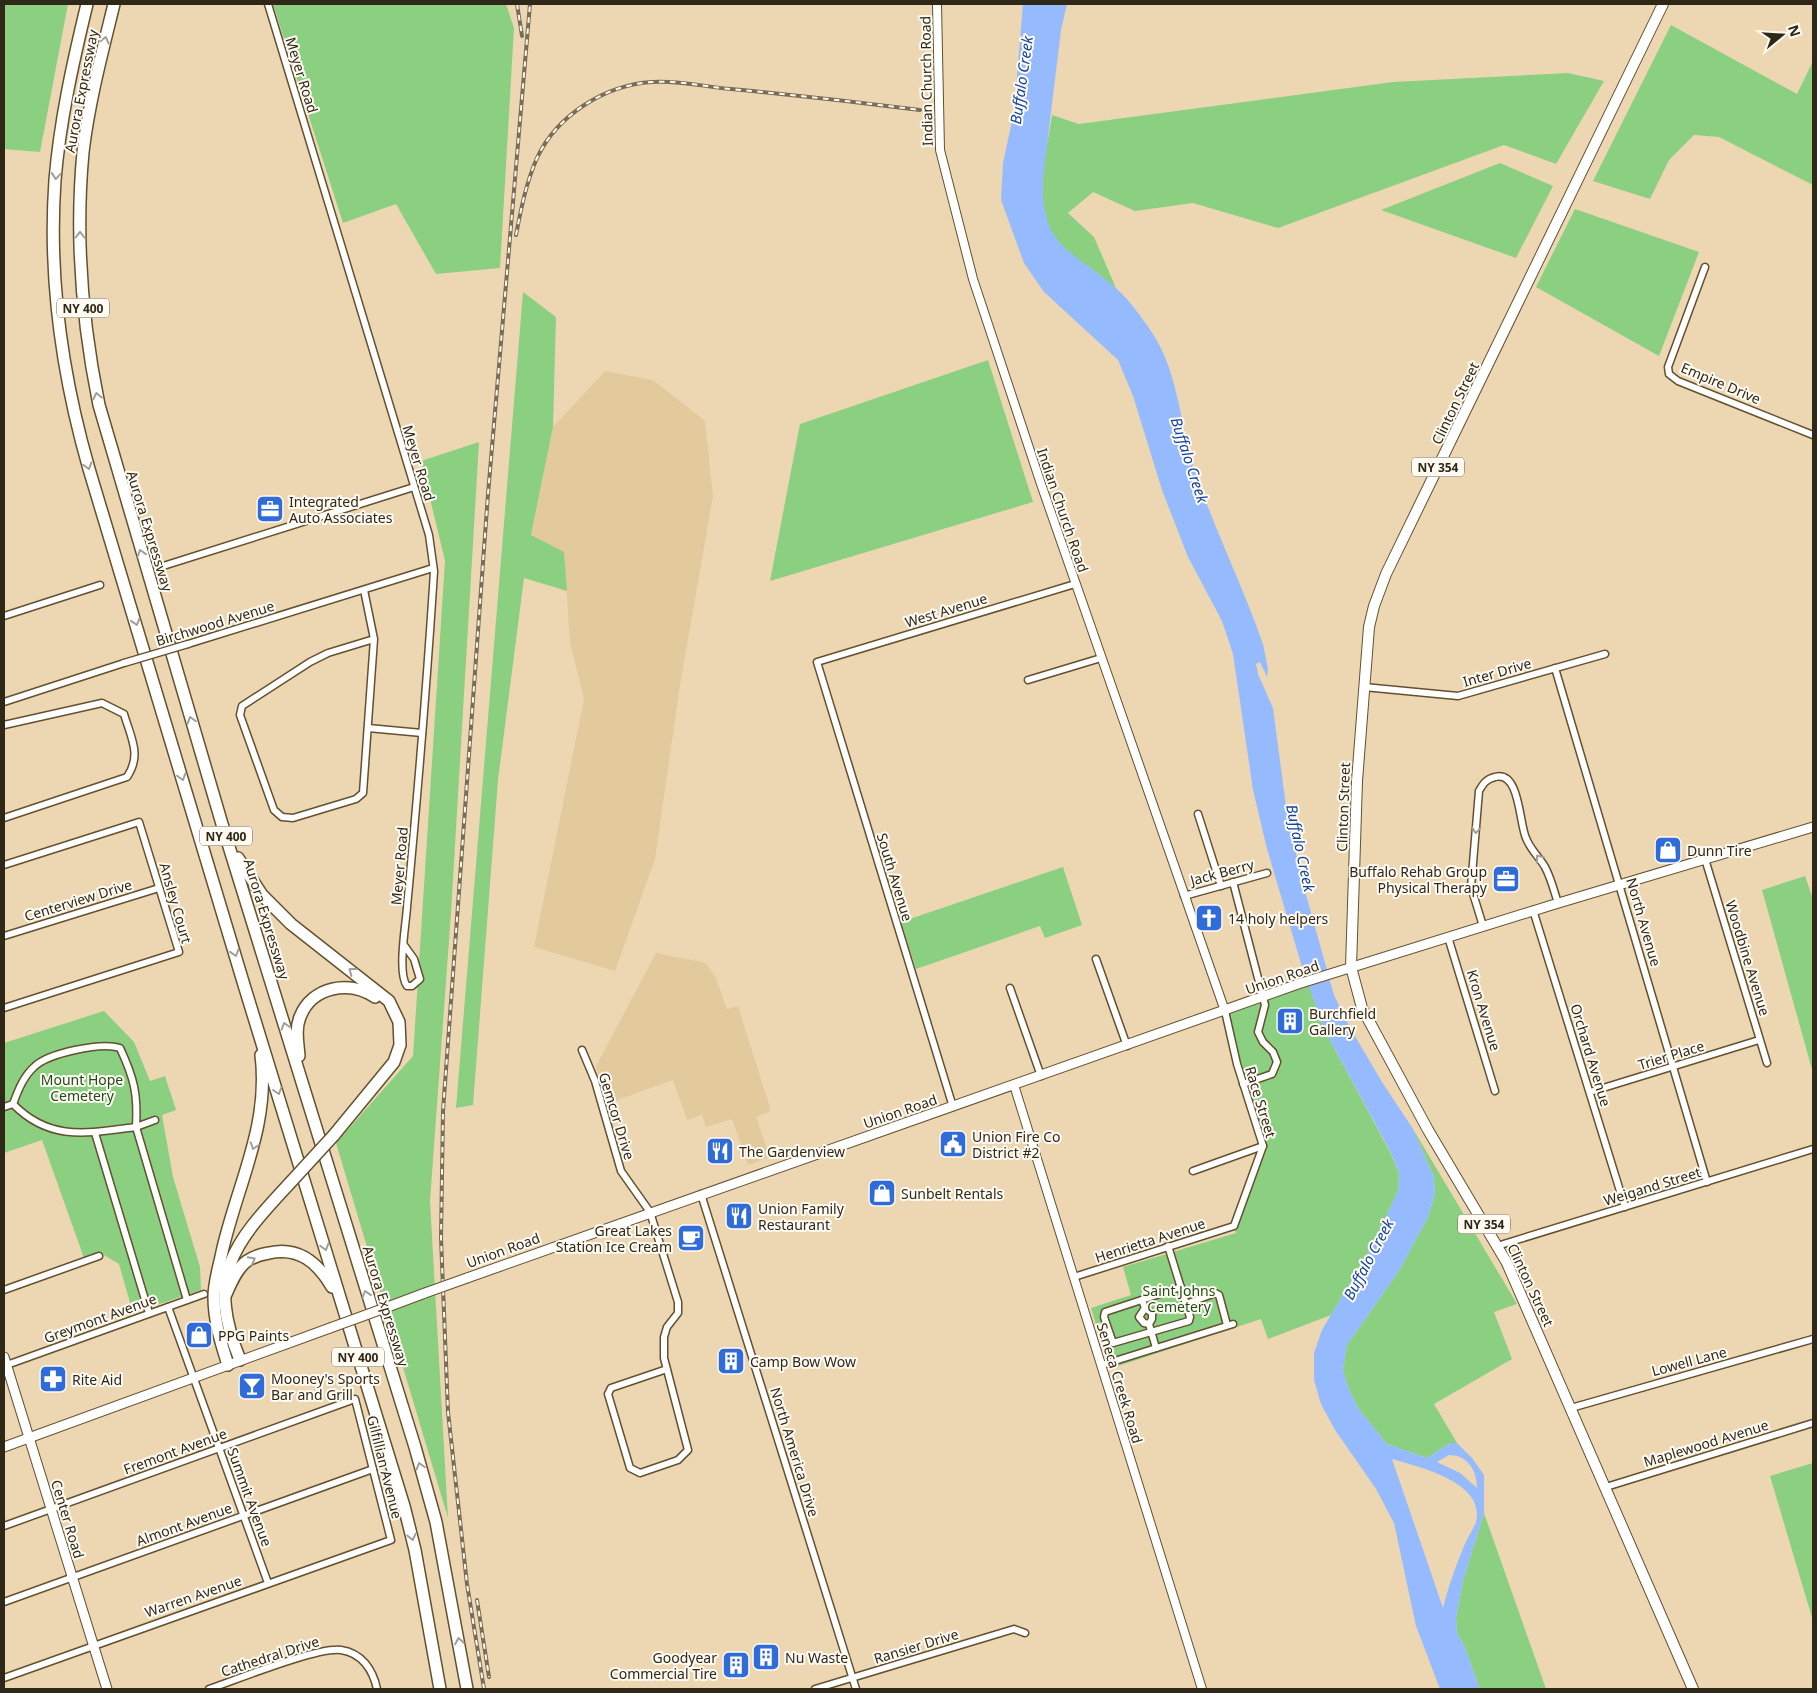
<svg xmlns="http://www.w3.org/2000/svg" width="1817" height="1693" font-family="'Noto Sans',sans-serif">
<style>
.built{fill:#e3ca9d}
.green{fill:#8bcf81}
.water{fill:#95bbfe;fill-rule:evenodd}
.lines{fill:none;stroke-linecap:round;stroke-linejoin:round}
.minor-casing{stroke:#63502e;stroke-width:9}
.tertiary-casing{stroke:#63502e;stroke-width:10}
.secondary-casing{stroke:#63502e;stroke-width:11}
.primary-casing{stroke:#63502e;stroke-width:12}
.motorway-casing{stroke:#63502e;stroke-width:14}
.minor{stroke:#fff;stroke-width:6}
.tertiary{stroke:#fff;stroke-width:8}
.secondary{stroke:#fff;stroke-width:9}
.primary{stroke:#fff;stroke-width:10}
.motorway{stroke:#fff;stroke-width:11}
.rail-casing{stroke:#7a6c55;stroke-width:4}
.rail{stroke:#fffbf3;stroke-width:2;stroke-dasharray:5.5;stroke-linecap:butt}
.minor-bridge-casing{stroke:#63502e;stroke-width:9;stroke-linecap:butt}
.secondary-bridge-casing{stroke:#63502e;stroke-width:11;stroke-linecap:butt}
.motorway-bridge-casing{stroke:#63502e;stroke-width:14;stroke-linecap:butt}
.minor-bridge{stroke:#fff;stroke-width:6}
.secondary-bridge{stroke:#fff;stroke-width:9}
.motorway-bridge{stroke:#fff;stroke-width:11}
.oneway{stroke:#a19e97}
.labels{text-anchor:middle;dominant-baseline:central;stroke-width:4;stroke-linejoin:round;paint-order:stroke}
.shield{fill:#fffbf3;stroke:#6d675a;stroke-width:1}
.shield-label{font-size:12px;font-weight:bold;fill:#2f2718}
.street-label{font-size:14px;fill:#2f2718;stroke:#fffbf3}
.poi-label{font-size:14px;fill:#2f2718;stroke:#fffbf3;text-anchor:start}
.park-label{font-size:14px;fill:#1e4c18;stroke:#fffbf3}
.water-label{font-size:15px;font-style:italic;fill:#1144a1;stroke:#fffbf3}
</style>
<rect width="100%" height="100%" fill="#edd7b2"/>
<g class="built">
<path d="M605,371L653,380L705,421L713,496L680,685L655,859L615,971L534,947L584,699L570,643L564,552L531,536L553,427Z"/>
<path d="M656,953L706,963L716,978L727,1009L738,1006L771,1111L756,1117L770,1157L748,1165L732,1119L706,1127L702,1115L687,1120L673,1080L606,1104L596,1066Z"/>
</g>
<g class="green">
<path d="M4,4H68L40,152L4,149Z"/>
<path d="M273,4H506L514,28L500,268L436,274L396,204L343,223Z"/>
<path d="M1671,25L1797,94L1813,61V185L1719,137L1694,135L1669,160L1650,199L1593,181Z"/>
<path d="M1568,73L1604,81L1556,164L1504,145L1278,228L1193,203L1135,211L1093,192L1068,213L1094,237L1116,288C1099,275 1076,262 1061,245C1029,210 1046,157 1052,115L1079,124L1393,82Z"/>
<path d="M1500,163L1553,186L1516,258L1381,210Z"/>
<path d="M1575,209L1699,252L1659,356L1536,287Z"/>
<path d="M523,292L556,317L553,427L531,535L564,552L567,591L524,578L498,780L473,1105L456,1108Z"/>
<path d="M988,360L1033,502L770,581L800,424Z"/>
<path d="M479,442L451,913L430,1201L448,1518L336,1143L413,1056L445,561L421,461Z"/>
<path d="M1063,867L1082,925L1045,938L1040,926L916,969L901,922Z"/>
<path d="M1805,876L1813,899V1073L1762,890Z"/>
<path d="M1308,983L1324,1029L1391,1154L1399,1173L1398,1191L1372,1246L1331,1315L1268,1339L1261,1319L1109,1369L1091,1308L1131,1295L1123,1267L1236,1233L1234,1226L1263,1146L1225,1011Z"/>
<path d="M104,1011L134,1042L150,1081L165,1076L176,1110L162,1115L173,1177L200,1267L201,1290L133,1313L119,1264L99,1252L84,1258L42,1140L4,1153V1043Z"/>
<path d="M1413,1129L1517,1304L1494,1312L1512,1359L1434,1404L1457,1443H1450L1427,1458L1387,1444L1358,1408L1348,1387L1343,1370L1347,1345L1399,1271L1428,1217L1435,1194L1434,1177Z"/>
<path d="M1813,1463V1621L1770,1476Z"/>
<path d="M1484,1513L1546,1689H1480L1464,1645L1457,1633L1456,1618L1463,1581Z"/>
</g>
<path class="water" d="M1023,4H1067L1061,30L1043,178C1040,250 1073,249 1118,290C1131,302 1143,319 1153,334C1180,376 1180,429 1196,475C1216,532 1243,587 1263,644L1268,669L1267,677L1260,662L1256,664L1258,674L1273,708L1287,814L1303,884L1334,995L1349,1026L1382,1082L1413,1129L1434,1177L1435,1194L1428,1217L1399,1271L1347,1345L1343,1370L1348,1387L1358,1408L1387,1444L1427,1458L1450,1443H1457L1472,1458L1484,1475V1513L1463,1581L1456,1618L1457,1633L1464,1645L1480,1689H1440L1416,1626L1394,1523L1376,1489L1335,1430L1321,1404L1314,1380V1353L1322,1330L1372,1246L1398,1191L1399,1173L1391,1153L1324,1029L1302,967L1267,849L1253,790L1233,654L1222,621L1188,557L1162,490L1133,396L1118,360L1044,292L1024,263L1001,200L1003,163L1014,112ZM1449,1455C1468,1455 1477,1471 1477,1488L1460,1473L1437,1462ZM1392,1459C1419,1467 1486,1482 1476,1522C1473,1530 1467,1538 1464,1546C1456,1566 1448,1587 1443,1608Z"/>
<g class="lines">
<g class="minor-casing">
<g id="minor">
<path d="M268,4L429,535L434,571L433,587C426,694 417,801 407,907C406,924 397,973 407,986H412L420,979L414,959L404,945"/>
<path d="M1705,267L1668,367L1669,374L1678,381L1813,435"/>
<path d="M160,567L414,487"/>
<path d="M364,590L374,639L363,793L356,799L293,818L282,817L274,810L240,715L242,706L310,662L328,653L374,639"/>
<path d="M4,616L100,585"/>
<path d="M188,644L433,568"/>
<path d="M1555,668L1707,1182"/>
<path d="M1028,680L1101,658"/>
<path d="M1364,687L1458,696L1605,654"/>
<path d="M4,702L124,663"/>
<path d="M4,725L102,703L124,714C131,738 142,755 127,777L4,818"/>
<path d="M368,728L422,733"/>
<path d="M1198,814L1221,886"/>
<path d="M1705,859L1767,1063"/>
<path d="M4,865L139,822L179,952L4,1008"/>
<path d="M1233,882L1265,1005L1258,1032L1263,1042L1273,1052L1277,1062L1272,1074L1243,1084"/>
<path d="M1184,896L1267,873"/>
<path d="M1533,910L1625,1207"/>
<path d="M1483,926L1471,887L1479,791C1483,784 1486,779 1495,777C1520,770 1519,823 1526,838C1530,849 1539,857 1545,867C1551,878 1554,891 1558,903"/>
<path d="M4,936L159,888"/>
<path d="M1448,937L1495,1091"/>
<path d="M1096,959L1127,1046"/>
<path d="M1010,988L1041,1076"/>
<path d="M582,1050L595,1081L621,1171L650,1212L678,1302V1313L667,1327L664,1337V1358L688,1450L678,1460L640,1473L630,1468L608,1394L611,1388L667,1369"/>
<path d="M1590,1092L1759,1040"/>
<path d="M13,1104C18,1091 23,1077 34,1067C48,1053 101,1042 120,1048C134,1078 138,1094 136,1127L155,1120"/>
<path d="M4,1107L13,1104C50,1142 88,1133 136,1127L187,1300"/>
<path d="M953,1107L817,662L1075,584"/>
<path d="M95,1133L149,1313"/>
<path d="M1193,1171L1263,1146"/>
<path d="M701,1194L856,1689"/>
<path d="M1168,1246L1190,1317L1189,1321L1113,1343L1104,1317L1105,1312L1181,1287"/>
<path d="M1497,1246L1813,1149"/>
<path d="M1074,1277L1234,1226L1263,1146L1237,1064L1225,1011"/>
<path d="M4,1290L99,1256"/>
<path d="M1142,1300L1145,1308L1152,1313V1319L1149,1324L1156,1348"/>
<path d="M1186,1304L1215,1293L1219,1295L1227,1325"/>
<path d="M168,1307L268,1583"/>
<path d="M1145,1308L1139,1317L1144,1323L1149,1324"/>
<path d="M1102,1365L1233,1324"/>
<path d="M4,1366L204,1294"/>
<path d="M1571,1408L1813,1339"/>
<path d="M1606,1487L1813,1423"/>
<path d="M4,1526L355,1399L391,1540L4,1678"/>
<path d="M4,1602L373,1469"/>
<path d="M209,1689C236,1680 316,1647 341,1650C362,1653 373,1670 377,1689"/>
<path d="M815,1689L1014,1629L1025,1633"/>
</g>
</g>
<g class="tertiary-casing">
<g id="tertiary">
<path d="M937,4L940,150L973,279L1041,484L1225,1011"/>
<path d="M1014,1085L1202,1689"/>
</g>
</g>
<g class="secondary-casing">
<g id="secondary">
<path d="M467,1278L1298,984L1552,905L1813,827"/>
<path d="M385,1308L425,1293"/>
<path d="M4,1357L107,1689"/>
<path d="M4,1447L330,1328"/>
</g>
</g>
<g class="primary-casing">
<path id="primary" d="M1663,4L1386,574L1374,606L1369,627L1357,781L1351,967L1362,1008L1428,1130L1507,1263L1693,1689"/>
</g>
<g class="motorway-casing">
<g id="motorway">
<path d="M87,4C73,62 60,120 55,180C48,279 62,375 89,469L244,985L404,1506L415,1550L440,1689"/>
<path d="M114,4C102,53 89,102 83,152C75,237 82,322 99,405L222,824L415,1447L436,1522L467,1689"/>
<path d="M238,858L262,895L291,924L389,1001L399,1022L400,1045L394,1062L334,1135"/>
<path d="M299,1056C298,1043 295,1029 300,1017C312,986 350,980 375,997"/>
<path d="M226,1294C231,1283 237,1268 247,1261C253,1257 262,1254 269,1253C299,1246 318,1263 332,1287"/>
<path d="M240,1360C206,1276 232,1245 289,1184"/>
<path d="M228,1365C221,1343 214,1321 214,1297C214,1282 219,1267 222,1252C237,1185 270,1126 261,1055"/>
</g>
</g>
<use href="#minor" class="minor"/>
<use href="#tertiary" class="tertiary"/>
<use href="#secondary" class="secondary"/>
<use href="#primary" class="primary"/>
<use href="#motorway" class="motorway"/>
<g class="rail-casing">
<g id="rail">
<path d="M517,4L522,36"/>
<path d="M516,235C521,209 526,183 537,158C557,115 605,85 652,82C679,80 705,87 731,89C794,95 857,102 920,110"/>
<path d="M477,1600L489,1677"/>
<path d="M484,1689L467,1584L448,1412L441,1238L443,1111L488,494L530,4"/>
</g>
</g>
<use href="#rail" class="rail"/>
<g class="minor-bridge-casing">
<path id="minor-bridge" d="M124,663L188,644"/>
</g>
<g class="secondary-bridge-casing">
<g id="secondary-bridge">
<path d="M425,1293L467,1278"/>
<path d="M330,1328L385,1308"/>
</g>
</g>
<g class="motorway-bridge-casing">
<path id="motorway-bridge" d="M289,1184L334,1135"/>
</g>
<use href="#minor-bridge" class="minor-bridge"/>
<use href="#secondary-bridge" class="secondary-bridge"/>
<use href="#motorway-bridge" class="motorway-bridge"/>
</g>
<defs><path id="oneway-chevron" d="M-2-3.5L2.5 0L-2 3.5" fill="none" stroke-width="1.6" stroke-linecap="round" stroke-linejoin="round" transform="scale(1.25)"/></defs>
<g class="oneway">
<use href="#oneway-chevron" transform="translate(105 40) rotate(-76)"/>
<use href="#oneway-chevron" transform="translate(56 176) rotate(95)"/>
<use href="#oneway-chevron" transform="translate(80 235) rotate(-90)"/>
<use href="#oneway-chevron" transform="translate(97 396) rotate(-102)"/>
<use href="#oneway-chevron" transform="translate(88 466) rotate(74)"/>
<use href="#oneway-chevron" transform="translate(141 553) rotate(-107)"/>
<use href="#oneway-chevron" transform="translate(136 622) rotate(73)"/>
<use href="#oneway-chevron" transform="translate(191 720) rotate(-106)"/>
<use href="#oneway-chevron" transform="translate(182 777) rotate(74)"/>
<use href="#oneway-chevron" transform="translate(1476 830) rotate(95)"/>
<use href="#oneway-chevron" transform="translate(1539 858) rotate(-127)"/>
<use href="#oneway-chevron" transform="translate(235 953) rotate(73)"/>
<use href="#oneway-chevron" transform="translate(352 971) rotate(-143)"/>
<use href="#oneway-chevron" transform="translate(285 1026) rotate(-108)"/>
<use href="#oneway-chevron" transform="translate(278 1091) rotate(72)"/>
<use href="#oneway-chevron" transform="translate(254 1146) rotate(108)"/>
<use href="#oneway-chevron" transform="translate(325 1247) rotate(74)"/>
<use href="#oneway-chevron" transform="translate(252 1260) rotate(-28)"/>
<use href="#oneway-chevron" transform="translate(366 1294) rotate(-107)"/>
<use href="#oneway-chevron" transform="translate(420 1466) rotate(-106)"/>
<use href="#oneway-chevron" transform="translate(412 1537) rotate(77)"/>
<use href="#oneway-chevron" transform="translate(459 1641) rotate(-100)"/>
</g>
<defs>
<g id="office-square" transform="scale(1.4375)"><rect x="-9" y="-9" width="18" height="18" rx="4" fill="#2f6bd9" stroke="#fffbf3"/><path d="M-6-3h4V-5.5h4V-3h4V5H-6ZM-1-4.5V-3h2v-1.5ZM-6 0V1H6V0Z" fill="#fff"/></g>
<g id="shop-square" transform="scale(1.4375)"><rect x="-9" y="-9" width="18" height="18" rx="4" fill="#2f6bd9" stroke="#fffbf3"/><path d="M-5-2.5h2.3a2.7 3.5 0 0 1 5.4 0H5L5.5 6h-11ZM-1.5-2.5h3a1.5 2.3 0 0 0-3 0Z" fill="#fff"/></g>
<g id="church-square" transform="scale(1.4375)"><rect x="-9" y="-9" width="18" height="18" rx="4" fill="#2f6bd9" stroke="#fffbf3"/><path d="M-1.2-6h2.4v3.5h3.3v2.4h-3.3V6h-2.4V-.1h-3.3v-2.4h3.3Z" fill="#fff"/></g>
<g id="building-square" transform="scale(1.4375)"><rect x="-9" y="-9" width="18" height="18" rx="4" fill="#2f6bd9" stroke="#fffbf3"/><path d="M-4-6H4V6H1V3H-1V6H-4ZM-2.5-4.3h1.7v1.8h-1.7ZM.8-4.3h1.7v1.8H.8ZM-2.5-1h1.7V.8h-1.7ZM.8-1h1.7V.8H.8Z" fill="#fff"/></g>
<g id="civic-square" transform="scale(1.4375)"><rect x="-9" y="-9" width="18" height="18" rx="4" fill="#2f6bd9" stroke="#fffbf3"/><path d="M-.6-6.5H3V-4.5H.6V-3L4-1V1h2V6H-6V1h2V-1L-.6-3ZM-1.2 2.5V6h2.4V2.5Z" fill="#fff"/></g>
<g id="restaurant-square" transform="scale(1.4375)"><rect x="-9" y="-9" width="18" height="18" rx="4" fill="#2f6bd9" stroke="#fffbf3"/><path d="M-5-6h1v4h1v-4h1v4h1v-4h1v5L-1.5 .5V6h-2V.5L-5-1ZM5-6V6H3V1.5H1.5Q1.5-4 5-6Z" fill="#fff"/></g>
<g id="cafe-square" transform="scale(1.4375)"><rect x="-9" y="-9" width="18" height="18" rx="4" fill="#2f6bd9" stroke="#fffbf3"/><path d="M-5.5-4.5H6V0H3Q3 3.5 0 3.5H-2.5Q-5.5 3.5-5.5 0ZM3-3.2v2h1.7v-2ZM-6 4.5H4V6H-6Z" fill="#fff"/></g>
<g id="pharmacy-square" transform="scale(1.4375)"><rect x="-9" y="-9" width="18" height="18" rx="4" fill="#2f6bd9" stroke="#fffbf3"/><path d="M-2-6h4v4h4v4h-4v4h-4v-4h-4v-4h4Z" fill="#fff"/></g>
<g id="bar-square" transform="scale(1.4375)"><rect x="-9" y="-9" width="18" height="18" rx="4" fill="#2f6bd9" stroke="#fffbf3"/><path d="M-6-5H6L.8 .8V4.5H3.5V6h-7V4.5H-.8V.8Z" fill="#fff"/></g>
</defs>
<g fill-rule="evenodd">
<use href="#office-square" x="270" y="509"/>
<use href="#shop-square" x="1668" y="850"/>
<use href="#office-square" x="1506" y="879"/>
<use href="#church-square" x="1209" y="918"/>
<use href="#building-square" x="1290" y="1021"/>
<use href="#civic-square" x="953" y="1144"/>
<use href="#restaurant-square" x="720" y="1151"/>
<use href="#shop-square" x="882" y="1193"/>
<use href="#restaurant-square" x="739" y="1216"/>
<use href="#cafe-square" x="691" y="1238"/>
<use href="#shop-square" x="199" y="1335"/>
<use href="#building-square" x="731" y="1361"/>
<use href="#pharmacy-square" x="53" y="1379"/>
<use href="#bar-square" x="252" y="1386"/>
<use href="#building-square" x="766" y="1657"/>
<use href="#building-square" x="736" y="1665"/>
</g>
<g class="labels">
<g class="shield">
<rect x="57" y="298.5" width="52" height="19" rx="4"/>
<rect x="1412" y="457.5" width="52" height="19" rx="4"/>
<rect x="200" y="826.5" width="52" height="19" rx="4"/>
<rect x="1458" y="1214.5" width="52" height="19" rx="4"/>
<rect x="332" y="1347.5" width="52" height="19" rx="4"/>
</g>
<g class="shield-label">
<text x="83" y="308">NY 400</text>
<text x="1438" y="467">NY 354</text>
<text x="226" y="836">NY 400</text>
<text x="1484" y="1224">NY 354</text>
<text x="358" y="1357">NY 400</text>
</g>
<g class="street-label">
<text transform="translate(302 75) rotate(73)">Meyer Road</text>
<text transform="translate(926 81) rotate(-91)">Indian Church Road</text>
<text transform="translate(81 91) rotate(-79)">Aurora Expressway</text>
<text transform="translate(1721 383) rotate(23)">Empire Drive</text>
<text transform="translate(1455 403) rotate(-64)">Clinton Street</text>
<text transform="translate(419 463) rotate(73)">Meyer Road</text>
<text transform="translate(1063 510) rotate(71)">Indian Church Road</text>
<text transform="translate(150 531) rotate(73)">Aurora Expressway</text>
<text transform="translate(946 610) rotate(-17)">West Avenue</text>
<text transform="translate(215 623) rotate(-17)">Birchwood Avenue</text>
<text transform="translate(1497 672) rotate(-16)">Inter Drive</text>
<text transform="translate(1343 807) rotate(-88)">Clinton Street</text>
<text transform="translate(399 866) rotate(-85)">Meyer Road</text>
<text transform="translate(1222 872) rotate(-15)">Jack Berry</text>
<text transform="translate(895 877) rotate(73)">South Avenue</text>
<text transform="translate(78 900) rotate(-17)">Centerview Drive</text>
<text transform="translate(176 903) rotate(74)">Ansley Court</text>
<text transform="translate(267 919) rotate(73)">Aurora Expressway</text>
<text transform="translate(1644 922) rotate(74)">North Avenue</text>
<text transform="translate(1748 958) rotate(73)">Woodbine Avenue</text>
<text transform="translate(1282 977) rotate(-19)">Union Road</text>
<text transform="translate(1484 1010) rotate(73)">Kron Avenue</text>
<text transform="translate(1591 1055) rotate(73)">Orchard Avenue</text>
<text transform="translate(1671 1055) rotate(-17)">Trier Place</text>
<text transform="translate(1261 1102) rotate(73)">Race Street</text>
<text transform="translate(900 1111) rotate(-19)">Union Road</text>
<text transform="translate(617 1116) rotate(73)">Gemcor Drive</text>
<text transform="translate(1652 1186) rotate(-17)">Weigand Street</text>
<text transform="translate(1150 1240) rotate(-18)">Henrietta Avenue</text>
<text transform="translate(503 1250) rotate(-20)">Union Road</text>
<text transform="translate(1531 1285) rotate(65)">Clinton Street</text>
<text transform="translate(386 1306) rotate(73)">Aurora Expressway</text>
<text transform="translate(100 1318) rotate(-20)">Greymont Avenue</text>
<text transform="translate(1689 1361) rotate(-15)">Lowell Lane</text>
<text transform="translate(1120 1383) rotate(73)">Seneca Creek Road</text>
<text transform="translate(1706 1443) rotate(-17)">Maplewood Avenue</text>
<text transform="translate(175 1451) rotate(-20)">Fremont Avenue</text>
<text transform="translate(795 1452) rotate(73)">North America Drive</text>
<text transform="translate(385 1467) rotate(76)">Gilfillian Avenue</text>
<text transform="translate(250 1497) rotate(70)">Summit Avenue</text>
<text transform="translate(68 1519) rotate(73)">Center Road</text>
<text transform="translate(184 1524) rotate(-20)">Almont Avenue</text>
<text transform="translate(193 1596) rotate(-19)">Warren Avenue</text>
<text transform="translate(916 1646) rotate(-17)">Ransier Drive</text>
<text transform="translate(270 1656) rotate(-18)">Cathedral Drive</text>
</g>
<g class="poi-label">
<text x="289" y="501">Integrated<tspan x="289" dy="16">Auto Associates</tspan></text>
<text x="1687" y="850">Dunn Tire</text>
<text x="1487" y="871" text-anchor="end">Buffalo Rehab Group<tspan x="1487" dy="16">Physical Therapy</tspan></text>
<text x="1228" y="918">14 holy helpers</text>
<text x="1309" y="1013">Burchfield<tspan x="1309" dy="16">Gallery</tspan></text>
<text x="972" y="1136">Union Fire Co<tspan x="972" dy="16">District #2</tspan></text>
<text x="739" y="1151">The Gardenview</text>
<text x="901" y="1193">Sunbelt Rentals</text>
<text x="758" y="1208">Union Family<tspan x="758" dy="16">Restaurant</tspan></text>
<text x="672" y="1230" text-anchor="end">Great Lakes<tspan x="672" dy="16">Station Ice Cream</tspan></text>
<text x="218" y="1335">PPG Paints</text>
<text x="750" y="1361">Camp Bow Wow</text>
<text x="271" y="1378">Mooney's Sports<tspan x="271" dy="16">Bar and Grill</tspan></text>
<text x="72" y="1379">Rite Aid</text>
<text x="717" y="1657" text-anchor="end">Goodyear<tspan x="717" dy="16">Commercial Tire</tspan></text>
<text x="785" y="1657">Nu Waste</text>
</g>
<g class="park-label">
<text x="82" y="1079">Mount Hope<tspan x="82" dy="16">Cemetery</tspan></text>
<text x="1179" y="1290">Saint Johns<tspan x="1179" dy="16">Cemetery</tspan></text>
</g>
<g class="water-label">
<text transform="translate(1021 80) rotate(-82)">Buffalo Creek</text>
<text transform="translate(1190 460) rotate(72)">Buffalo Creek</text>
<text transform="translate(1301 848) rotate(78)">Buffalo Creek</text>
<text transform="translate(1368 1259) rotate(-62)">Buffalo Creek</text>
</g>
</g>
<rect width="1817" height="1693" fill="none" stroke="#2f2718" stroke-width="10"/>
<g transform="translate(1782 35) rotate(72)" stroke="#fffbf3" stroke-width="4" paint-order="stroke">
<path d="M0-4L9 19L0 12L-9 19Z" fill="#2f2718"/>
<text y="-8" font-size="14" font-weight="bold" text-anchor="middle" fill="#2f2718">N</text>
</g>
</svg>
